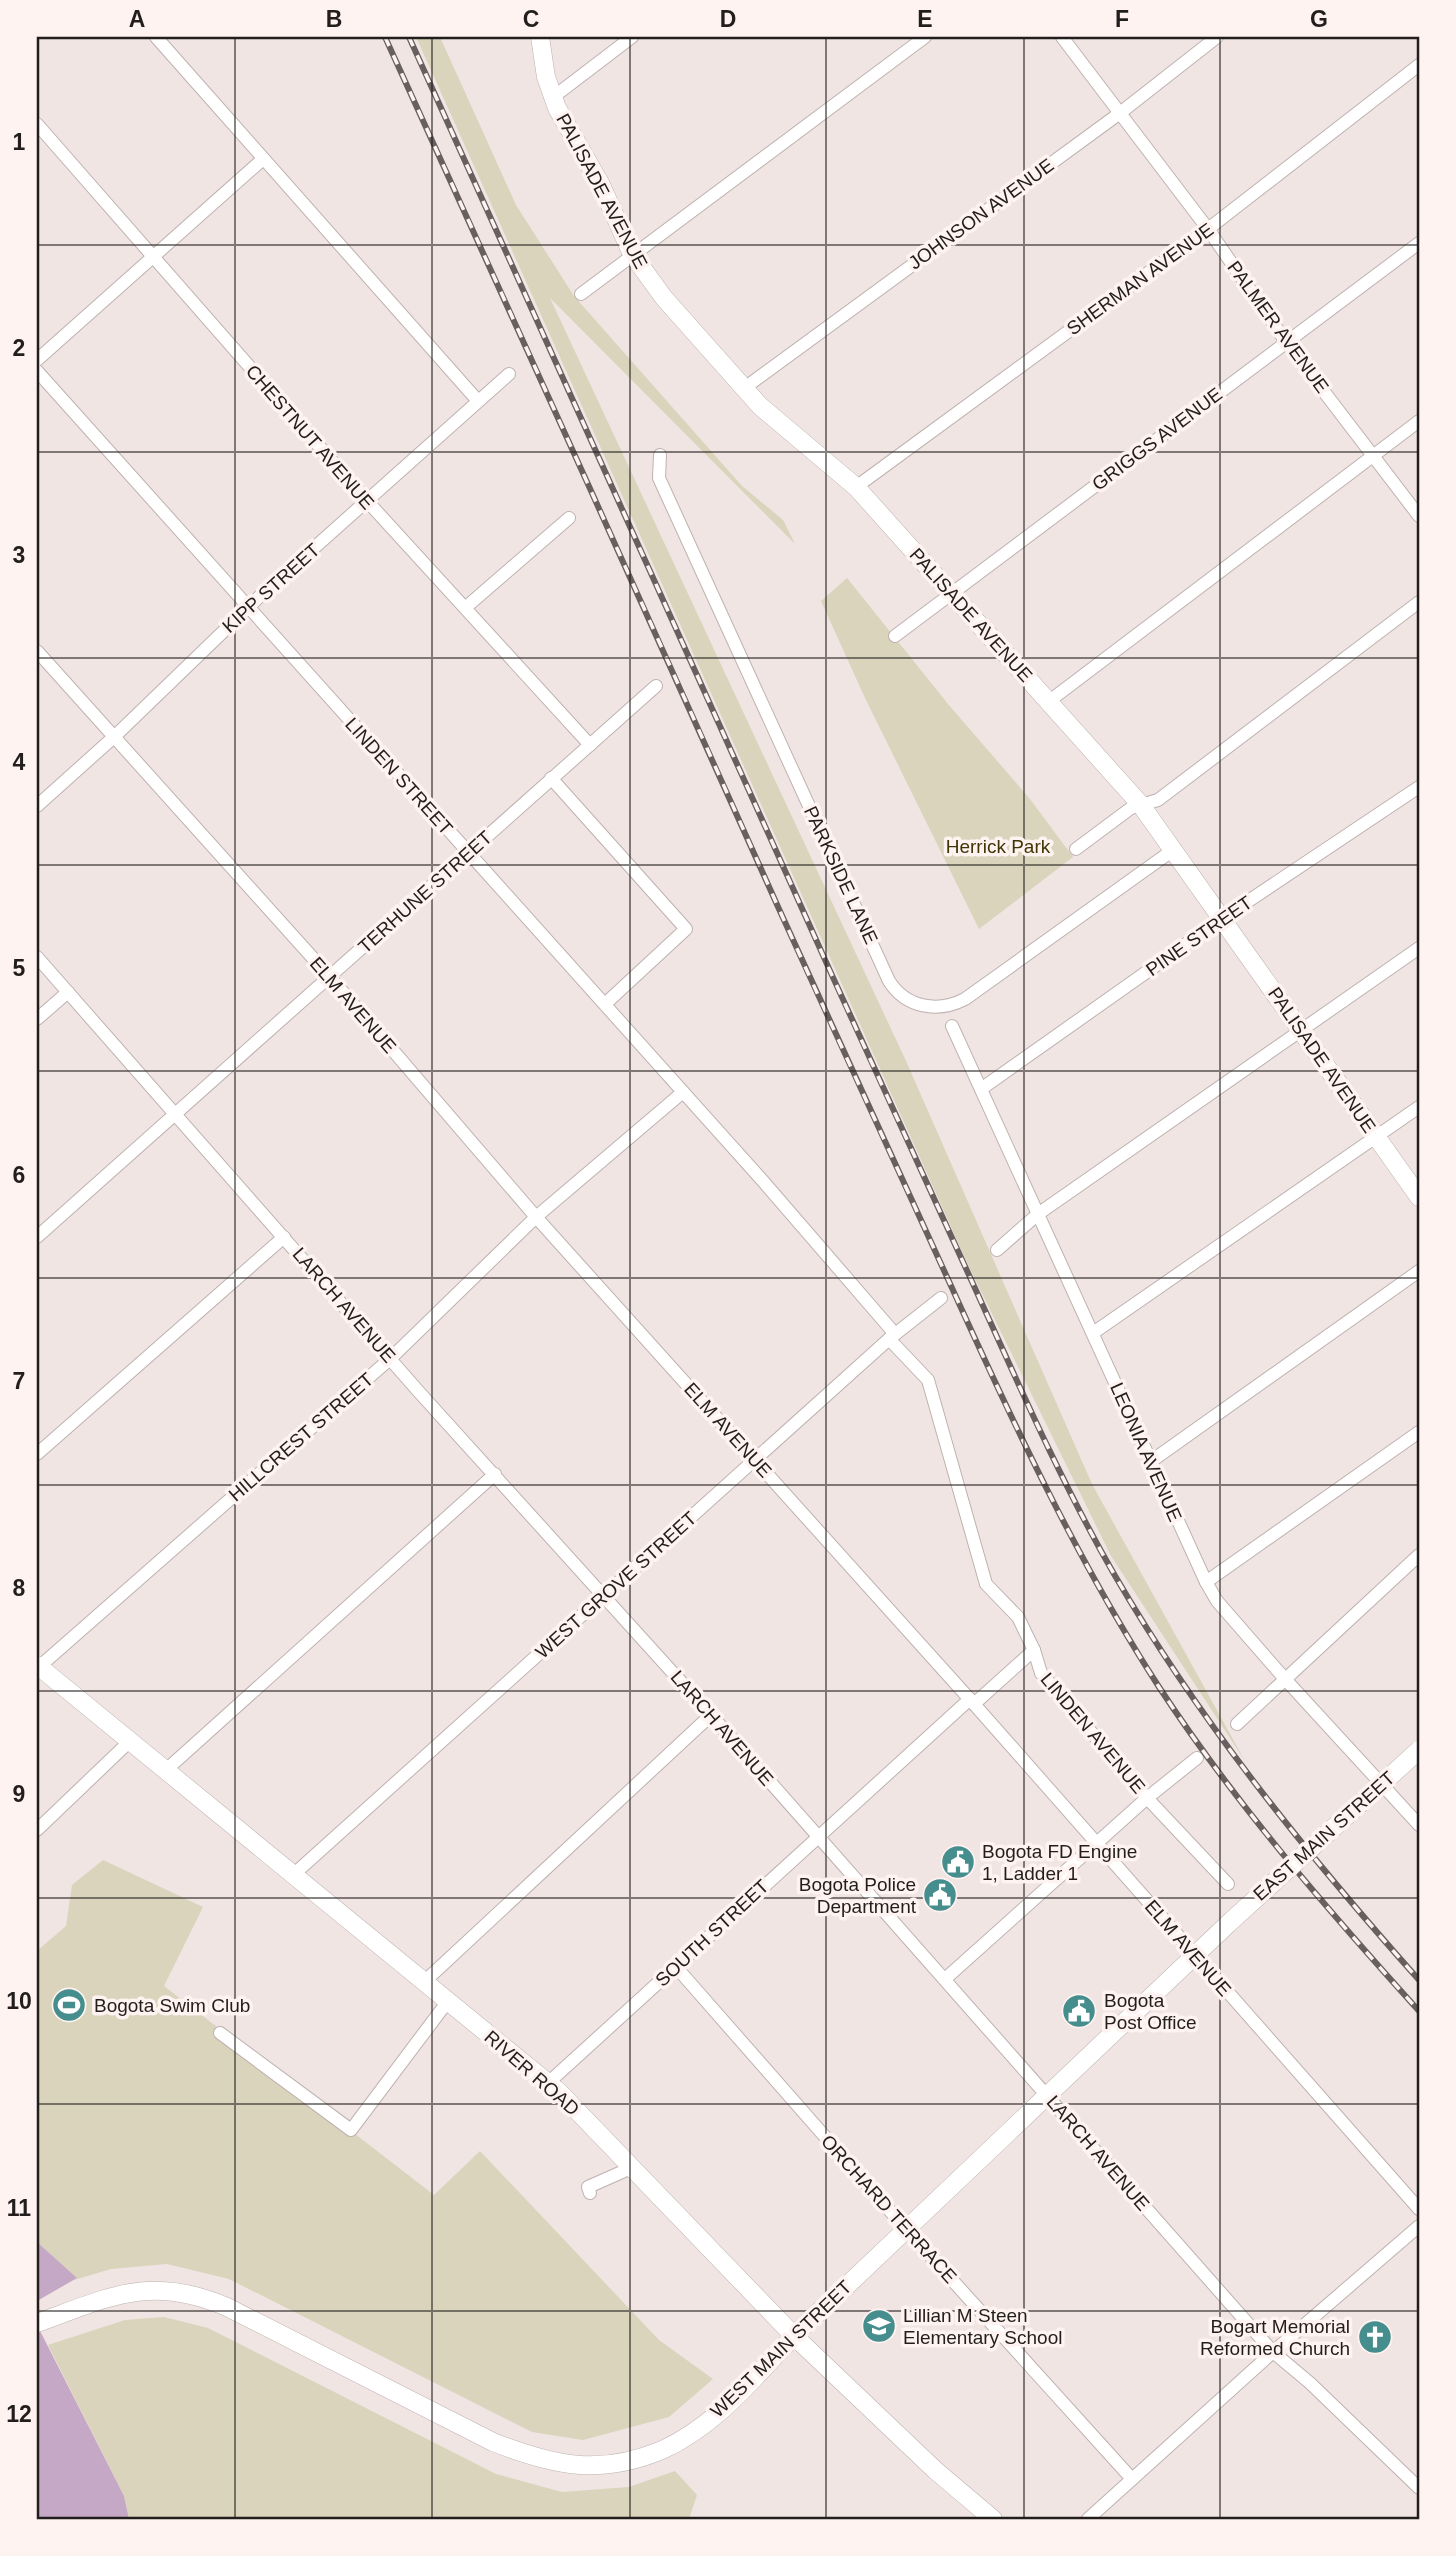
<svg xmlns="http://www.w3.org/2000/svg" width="1456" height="2556" font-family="Helvetica,sans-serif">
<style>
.green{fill:#d9d4bb}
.water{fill:#c5a8c5}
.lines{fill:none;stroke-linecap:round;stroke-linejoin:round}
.street-casing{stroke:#bdb2b0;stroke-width:14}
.secondary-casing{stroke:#bdb2b0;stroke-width:19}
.street{stroke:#fff;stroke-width:12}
.secondary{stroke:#fff;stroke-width:18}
.rail-casing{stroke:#67605f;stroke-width:6}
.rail{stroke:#fef3f0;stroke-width:3.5;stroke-dasharray:10;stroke-linecap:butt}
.secondary-bridge-casing{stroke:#bdb2b0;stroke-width:19;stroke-linecap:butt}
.secondary-bridge{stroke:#fff;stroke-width:18}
.grid{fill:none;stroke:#221e1d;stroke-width:2;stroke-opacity:0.55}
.labels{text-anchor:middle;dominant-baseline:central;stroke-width:7;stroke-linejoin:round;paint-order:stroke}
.street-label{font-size:19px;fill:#221e1d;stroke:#fef3f0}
.park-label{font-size:19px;fill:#403605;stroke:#fef3f0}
.poi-label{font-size:19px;fill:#221e1d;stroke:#fef3f0;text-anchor:start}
.neatline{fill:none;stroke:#221e1d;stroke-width:2.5}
.grid-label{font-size:23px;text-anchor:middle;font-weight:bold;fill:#221e1d}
</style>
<rect width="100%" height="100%" fill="#f0e5e3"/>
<g class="green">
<path d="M416,37H440L516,205L574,296L742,486L783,520L795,544L550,298L906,1061L1092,1484L1245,1761L1111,1556L970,1269Z"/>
<path d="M847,578L948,704L1030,799L1073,857L979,929L865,698L821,601Z"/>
<path d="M103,1860L203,1907L164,1986L434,2195L480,2151L659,2340L713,2379L669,2417L583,2440L532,2432L229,2279L167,2264L111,2269L74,2280L77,2278L37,2242V1951L66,1926L72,1885Z"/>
<path d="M164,2317L208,2328L496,2474L562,2492L629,2487L675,2471L697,2495L689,2519H129L124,2496L48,2345L125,2320Z"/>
</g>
<g class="water">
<path d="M37,2242L77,2278L37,2301Z"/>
<path d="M37,2325L124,2496L129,2519H37Z"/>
</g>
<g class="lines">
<g class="street-casing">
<g id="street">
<path d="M156,37L478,401"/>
<path d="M1062,37L1208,229L1286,342L1419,516"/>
<path d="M552,98L632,37"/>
<path d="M37,124L368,502L590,745"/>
<path d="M581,294L925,37"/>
<path d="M37,360L263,159"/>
<path d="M37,371L762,1180L895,1334"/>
<path d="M743,389L1120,113L1217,37"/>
<path d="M660,455L659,478L889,981C906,1008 938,1013 965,999L1173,850"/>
<path d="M856,487L1208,229L1419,65"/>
<path d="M465,608L569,518"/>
<path d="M895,636L1419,243"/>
<path d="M37,651L329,976L536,1217L974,1704L1419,2209"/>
<path d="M1048,702L1419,421"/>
<path d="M551,778L686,929L605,1004"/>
<path d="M37,806L115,736L259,597L509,374"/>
<path d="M1076,849L1131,808L1158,800L1419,602"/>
<path d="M37,957L419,1392L711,1715L1273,2352L1310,2383L1419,2488"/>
<path d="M37,1019L68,992"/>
<path d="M952,1026L1206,1582L1217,1601L1285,1679L1419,1825"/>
<path d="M981,1089L1223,918L1419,787"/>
<path d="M37,1237L656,686"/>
<path d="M997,1250L1038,1214L1419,948"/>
<path d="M1093,1333L1419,1107"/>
<path d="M889,1339L928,1380L986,1584L1018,1617L1034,1650L1041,1673L1147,1798L1228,1884"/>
<path d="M37,1454L284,1237"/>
<path d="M1150,1462L1419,1271"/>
<path d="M1206,1582L1419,1432"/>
<path d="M39,1667L391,1358L536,1217L683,1092"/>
<path d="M974,1704L1034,1650"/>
<path d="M1237,1724L1419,1555"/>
<path d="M166,1770L495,1474"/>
<path d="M37,1830L130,1741"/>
<path d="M293,1875L889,1339L941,1298"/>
<path d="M677,1968L906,2229L1132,2479"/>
<path d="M945,1979L1147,1798L1197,1758"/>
<path d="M424,1982L711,1715"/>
<path d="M220,2033L351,2130L448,2001"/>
<path d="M548,2083L970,1699"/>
<path d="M590,2193L588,2187L631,2168"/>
<path d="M1088,2519L1273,2352L1419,2226"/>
</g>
</g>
<g class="secondary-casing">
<g id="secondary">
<path d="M540,37L546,77L557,108L601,185L632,254L664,298L760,406L856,487L1141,805L1419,1197"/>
<path d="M37,1665L559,2092L794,2336L935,2470L993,2519"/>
<path d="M37,2323C110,2297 150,2274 227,2307L493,2442C554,2466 600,2476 662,2450C716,2426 754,2377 794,2336C807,2322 822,2309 836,2296C967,2171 1099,2048 1229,1923"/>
</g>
</g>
<use href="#street" class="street"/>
<use href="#secondary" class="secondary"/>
<g class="rail-casing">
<g id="rail">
<path d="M385,37C517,327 649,618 779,909C836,1035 894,1161 952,1288C1014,1425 1077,1560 1159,1687C1235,1803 1326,1908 1419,2011"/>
<path d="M409,37C542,332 676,628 809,924C863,1045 919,1165 974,1286C1018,1383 1061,1482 1114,1574C1200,1722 1306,1853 1419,1980"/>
</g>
</g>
<use href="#rail" class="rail"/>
<g class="secondary-bridge-casing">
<path id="secondary-bridge" d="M1229,1923L1419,1750"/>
</g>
<use href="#secondary-bridge" class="secondary-bridge"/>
</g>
<path class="grid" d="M235,37V2519M432,37V2519M630,37V2519M826,37V2519M1024,37V2519M1220,37V2519M37,245H1419M37,452H1419M37,658H1419M37,865H1419M37,1071H1419M37,1278H1419M37,1485H1419M37,1691H1419M37,1898H1419M37,2104H1419M37,2311H1419"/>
<defs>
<g id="civic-disc" transform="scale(1.75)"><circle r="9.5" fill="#468d8e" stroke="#fef3f0"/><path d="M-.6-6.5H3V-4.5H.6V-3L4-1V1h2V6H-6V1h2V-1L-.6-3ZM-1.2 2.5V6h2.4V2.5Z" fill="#fff"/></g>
<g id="stadium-disc" transform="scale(1.75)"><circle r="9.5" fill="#468d8e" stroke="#fef3f0"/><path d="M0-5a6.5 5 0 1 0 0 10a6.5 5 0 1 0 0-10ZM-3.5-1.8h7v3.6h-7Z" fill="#fff"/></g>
<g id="school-disc" transform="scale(1.75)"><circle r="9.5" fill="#468d8e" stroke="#fef3f0"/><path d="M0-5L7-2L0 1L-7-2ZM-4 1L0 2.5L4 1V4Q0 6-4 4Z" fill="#fff"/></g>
<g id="church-disc" transform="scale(1.75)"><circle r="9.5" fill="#468d8e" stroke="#fef3f0"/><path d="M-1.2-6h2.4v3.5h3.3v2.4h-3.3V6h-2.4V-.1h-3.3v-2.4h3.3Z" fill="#fff"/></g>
</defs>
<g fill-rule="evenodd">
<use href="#civic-disc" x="958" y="1862"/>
<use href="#civic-disc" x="940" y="1895"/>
<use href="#stadium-disc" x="69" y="2005"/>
<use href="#civic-disc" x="1079" y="2011"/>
<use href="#school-disc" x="879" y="2326"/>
<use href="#church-disc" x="1375" y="2337"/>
</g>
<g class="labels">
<g class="street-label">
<text transform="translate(602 191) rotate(62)">PALISADE AVENUE</text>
<text transform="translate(981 214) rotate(-36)">JOHNSON AVENUE</text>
<text transform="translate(1140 279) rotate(-36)">SHERMAN AVENUE</text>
<text transform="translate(1278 327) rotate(54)">PALMER AVENUE</text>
<text transform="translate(310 437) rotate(49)">CHESTNUT AVENUE</text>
<text transform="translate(1157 439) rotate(-37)">GRIGGS AVENUE</text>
<text transform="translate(271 588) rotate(-42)">KIPP STREET</text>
<text transform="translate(971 615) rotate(48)">PALISADE AVENUE</text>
<text transform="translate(399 776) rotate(48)">LINDEN STREET</text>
<text transform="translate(841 875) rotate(65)">PARKSIDE LANE</text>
<text transform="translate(425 892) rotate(-42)">TERHUNE STREET</text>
<text transform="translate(1199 936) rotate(-35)">PINE STREET</text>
<text transform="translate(353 1005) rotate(49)">ELM AVENUE</text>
<text transform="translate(1322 1060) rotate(55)">PALISADE AVENUE</text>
<text transform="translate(344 1305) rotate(49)">LARCH AVENUE</text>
<text transform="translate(728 1430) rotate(48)">ELM AVENUE</text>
<text transform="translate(301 1437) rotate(-41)">HILLCREST STREET</text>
<text transform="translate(1146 1452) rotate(66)">LEONIA AVENUE</text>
<text transform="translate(616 1585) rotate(-42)">WEST GROVE STREET</text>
<text transform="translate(722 1728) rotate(49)">LARCH AVENUE</text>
<text transform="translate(1093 1733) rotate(50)">LINDEN AVENUE</text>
<text transform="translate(1324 1836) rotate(-42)">EAST MAIN STREET</text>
<text transform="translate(712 1933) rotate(-43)">SOUTH STREET</text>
<text transform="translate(1188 1948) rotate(49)">ELM AVENUE</text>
<text transform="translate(532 2073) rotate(41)">RIVER ROAD</text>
<text transform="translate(1098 2153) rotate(49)">LARCH AVENUE</text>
<text transform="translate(889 2209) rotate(48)">ORCHARD TERRACE</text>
<text transform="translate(781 2349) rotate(-44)">WEST MAIN STREET</text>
</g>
<g class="park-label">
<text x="998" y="846">Herrick Park</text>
</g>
<g class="poi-label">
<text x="982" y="1851">Bogota FD Engine<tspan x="982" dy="22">1, Ladder 1</tspan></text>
<text x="916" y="1884" text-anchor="end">Bogota Police<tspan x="916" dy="22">Department</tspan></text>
<text x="1104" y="2000">Bogota<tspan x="1104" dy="22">Post Office</tspan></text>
<text x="94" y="2005">Bogota Swim Club</text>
<text x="903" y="2315">Lillian M Steen<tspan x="903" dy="22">Elementary School</tspan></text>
<text x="1350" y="2326" text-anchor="end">Bogart Memorial<tspan x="1350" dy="22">Reformed Church</tspan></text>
</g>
</g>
<rect width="1456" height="2556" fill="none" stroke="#fef3f0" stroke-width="77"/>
<rect x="38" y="38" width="1380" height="2480" class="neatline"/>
<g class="grid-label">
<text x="137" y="27">A</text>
<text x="334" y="27">B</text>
<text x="531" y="27">C</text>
<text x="728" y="27">D</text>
<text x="925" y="27">E</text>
<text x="1122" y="27">F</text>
<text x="1319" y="27">G</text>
<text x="19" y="150">1</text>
<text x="19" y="356">2</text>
<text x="19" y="563">3</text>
<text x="19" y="770">4</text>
<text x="19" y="976">5</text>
<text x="19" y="1183">6</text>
<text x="19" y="1389">7</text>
<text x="19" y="1596">8</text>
<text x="19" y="1802">9</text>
<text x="19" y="2009">10</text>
<text x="19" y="2216">11</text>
<text x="19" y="2422">12</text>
</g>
</svg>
